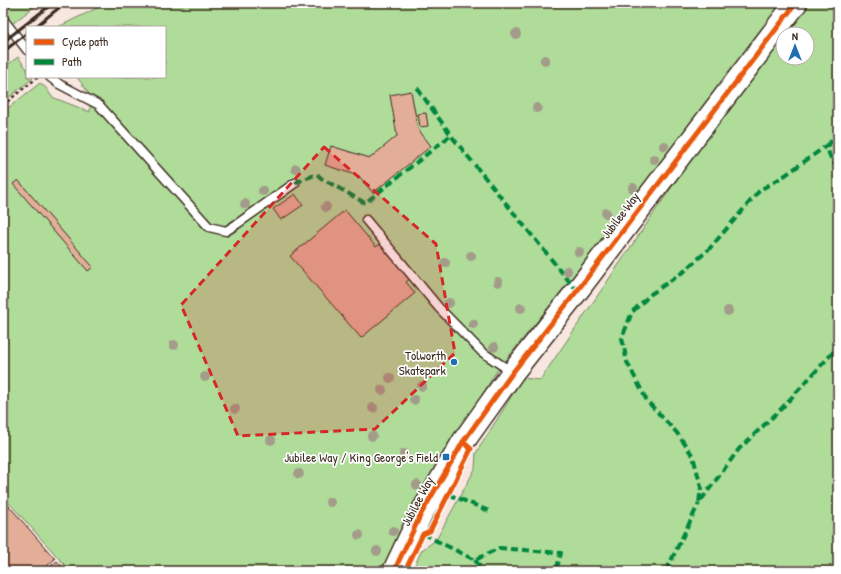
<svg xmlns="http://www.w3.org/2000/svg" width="841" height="574" font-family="'Patrick Hand',sans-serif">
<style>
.green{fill:#b0dc9a;stroke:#76835c}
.building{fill:#e3ae98;stroke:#3b2a1e}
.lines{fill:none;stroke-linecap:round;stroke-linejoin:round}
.lane-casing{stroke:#3b2a1e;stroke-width:11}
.secondary-casing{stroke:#3b2a1e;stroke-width:25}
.path{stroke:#3b2a1e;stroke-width:2.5;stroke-dasharray:3 3;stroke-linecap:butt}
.lane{stroke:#fff;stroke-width:8}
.secondary{stroke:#fff;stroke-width:22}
.rail{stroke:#3b2a1e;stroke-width:3}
.quiet{stroke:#00873e;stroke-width:4;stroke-dasharray:8 4;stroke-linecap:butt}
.cycleway-casing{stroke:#fff;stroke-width:8}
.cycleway{stroke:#e8590c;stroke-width:5}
.tree{fill:#a39c8a}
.marked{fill:#d62828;fill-opacity:0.2;stroke:#d62828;stroke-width:3;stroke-dasharray:8 5;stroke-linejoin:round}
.poi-dot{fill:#1f6fb2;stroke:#fff;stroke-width:1.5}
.labels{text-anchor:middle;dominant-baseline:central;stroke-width:3.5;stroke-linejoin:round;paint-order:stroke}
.street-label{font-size:13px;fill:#3b2a1e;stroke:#fff}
.poi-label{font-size:13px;fill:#3b2a1e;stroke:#fff;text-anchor:end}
</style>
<rect width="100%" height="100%" fill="#f7e7e0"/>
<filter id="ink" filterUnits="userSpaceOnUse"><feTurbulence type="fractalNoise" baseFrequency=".025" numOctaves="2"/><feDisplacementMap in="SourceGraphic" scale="8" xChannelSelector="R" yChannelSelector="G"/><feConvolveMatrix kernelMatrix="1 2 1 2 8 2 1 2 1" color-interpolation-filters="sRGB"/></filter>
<g filter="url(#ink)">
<g class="green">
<path d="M15,3H39L3,31V11Z"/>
<path d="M103,3H787L569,282L496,372L424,490L381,571H70L3,496V112L40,83L46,88L52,97L90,112V95L77,77H165V27H58L97,8Z"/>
<path d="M809,3H838V571H412L422,550L436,540L475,469L476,453L523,378L540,380L682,172L783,38V58H807V34H786Z"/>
<path d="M18,57L27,69V77L33,78L3,102V68Z"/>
</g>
<g class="building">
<path d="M411,91L418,129L431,146L373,193L359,176L325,165L331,146L370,158L397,136L390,95Z"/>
<path d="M426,113L428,126L420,127L418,114Z"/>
<path d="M18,180L93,267L88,271L13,184Z"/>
<path d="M295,194L303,205L281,220L273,209Z"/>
<path d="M345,210L376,247L383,242L412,277L406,282L415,293L361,338L290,256Z"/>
<path d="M3,499L55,559L41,571H3Z"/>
<path d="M57,561L66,571H45Z"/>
</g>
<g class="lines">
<g class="lane-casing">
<g id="lane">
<path d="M3,19L27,50"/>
<path d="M50,77L59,84L99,105L209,227L226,231L237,224L295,183"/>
<path d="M366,220L439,308L482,352L512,372"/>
</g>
</g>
<g class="secondary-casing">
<path id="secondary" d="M394,571L421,514L463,442L513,372L577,291L796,3"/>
</g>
<path class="path" d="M3,105L38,77"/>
<use href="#lane" class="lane"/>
<use href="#secondary" class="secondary"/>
<g class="rail">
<path d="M35,27L65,3"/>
<path d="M3,42L53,3"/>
<path d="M3,52L27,33"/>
</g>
<g class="quiet">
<path d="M417,88L453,138L577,291"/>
<path d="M838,130C825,149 825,150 838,169"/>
<path d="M829,144L784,176L760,190L710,248L686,270L651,294L632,312L622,338L627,362L647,401L677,433L693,456L701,487L699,503L739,449L781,409L838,347"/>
<path d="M295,183L317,174L321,178L365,203L451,135"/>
<path d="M448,494L489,511"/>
<path d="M423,534L475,560L499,548L561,553L556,571"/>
<path d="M475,560L483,571"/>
<path d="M666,571L699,503"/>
</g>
<g class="cycleway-casing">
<g id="cycleway">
<path d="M394,571L421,514L463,442L513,372L577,291L796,3"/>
<path d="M405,571L423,534L430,531L471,449L463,442"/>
</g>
</g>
<use href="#cycleway" class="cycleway"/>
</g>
<g class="tree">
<circle cx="516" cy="34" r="5"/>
<circle cx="545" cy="60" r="5"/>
<circle cx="537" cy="108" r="5"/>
<circle cx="664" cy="146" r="5"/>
<circle cx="654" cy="159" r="5"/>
<circle cx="296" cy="169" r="5"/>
<circle cx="633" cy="188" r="5"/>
<circle cx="263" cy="191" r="5"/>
<circle cx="245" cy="204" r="5"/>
<circle cx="326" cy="207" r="5"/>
<circle cx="606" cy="213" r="5"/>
<circle cx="579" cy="252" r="5"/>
<circle cx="471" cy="256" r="5"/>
<circle cx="445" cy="263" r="5"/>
<circle cx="567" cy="271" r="5"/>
<circle cx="498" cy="282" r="5"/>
<circle cx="449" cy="303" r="5"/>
<circle cx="521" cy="308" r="5"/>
<circle cx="728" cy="311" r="5"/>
<circle cx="473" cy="324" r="5"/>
<circle cx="174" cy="345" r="5"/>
<circle cx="494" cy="347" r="5"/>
<circle cx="205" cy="377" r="5"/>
<circle cx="390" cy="378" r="5"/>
<circle cx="422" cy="386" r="5"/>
<circle cx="382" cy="390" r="5"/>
<circle cx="414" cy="400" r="5"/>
<circle cx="373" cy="408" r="5"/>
<circle cx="235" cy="409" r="5"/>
<circle cx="372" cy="436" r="5"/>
<circle cx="271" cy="440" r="5"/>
<circle cx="404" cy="454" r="5"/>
<circle cx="299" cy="474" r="5"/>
<circle cx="417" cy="485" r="5"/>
<circle cx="330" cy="502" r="5"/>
<circle cx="393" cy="531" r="5"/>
<circle cx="359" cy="535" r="5"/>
<circle cx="377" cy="551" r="5"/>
</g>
</g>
<path class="marked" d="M324,147L436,244L455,353L375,429L238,436L181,305Z"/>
<g class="poi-dot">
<circle cx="454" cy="362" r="4"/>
<rect x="442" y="453" width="8" height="8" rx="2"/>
</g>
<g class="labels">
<g class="street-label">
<text transform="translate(620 215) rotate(-53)">Jubilee Way</text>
<text transform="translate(417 501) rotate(-62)">Jubilee Way</text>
</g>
<g class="poi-label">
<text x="446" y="355">Tolworth<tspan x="446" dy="15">Skatepark</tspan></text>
<text x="438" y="457">Jubilee Way / King George's Field</text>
</g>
</g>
<rect width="841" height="574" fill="none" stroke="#fff" stroke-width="16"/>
<rect x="8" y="8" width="825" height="558" fill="none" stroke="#3b2a1e" stroke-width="1.5" filter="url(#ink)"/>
<rect x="26" y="26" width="140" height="52" fill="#ffffff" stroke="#b1aaa5"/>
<rect x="34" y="39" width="20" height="6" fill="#e8590c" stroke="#b1aaa5"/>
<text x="62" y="46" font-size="12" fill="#3b2a1e">Cycle path</text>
<rect x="34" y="59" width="20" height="6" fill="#00873e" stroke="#b1aaa5"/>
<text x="62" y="66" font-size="12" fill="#3b2a1e">Path</text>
<g transform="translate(795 46)"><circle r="19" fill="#ffffff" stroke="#b1aaa5"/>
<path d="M0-3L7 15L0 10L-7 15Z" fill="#1f6fb2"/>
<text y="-6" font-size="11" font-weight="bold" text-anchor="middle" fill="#3b2a1e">N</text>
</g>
</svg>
